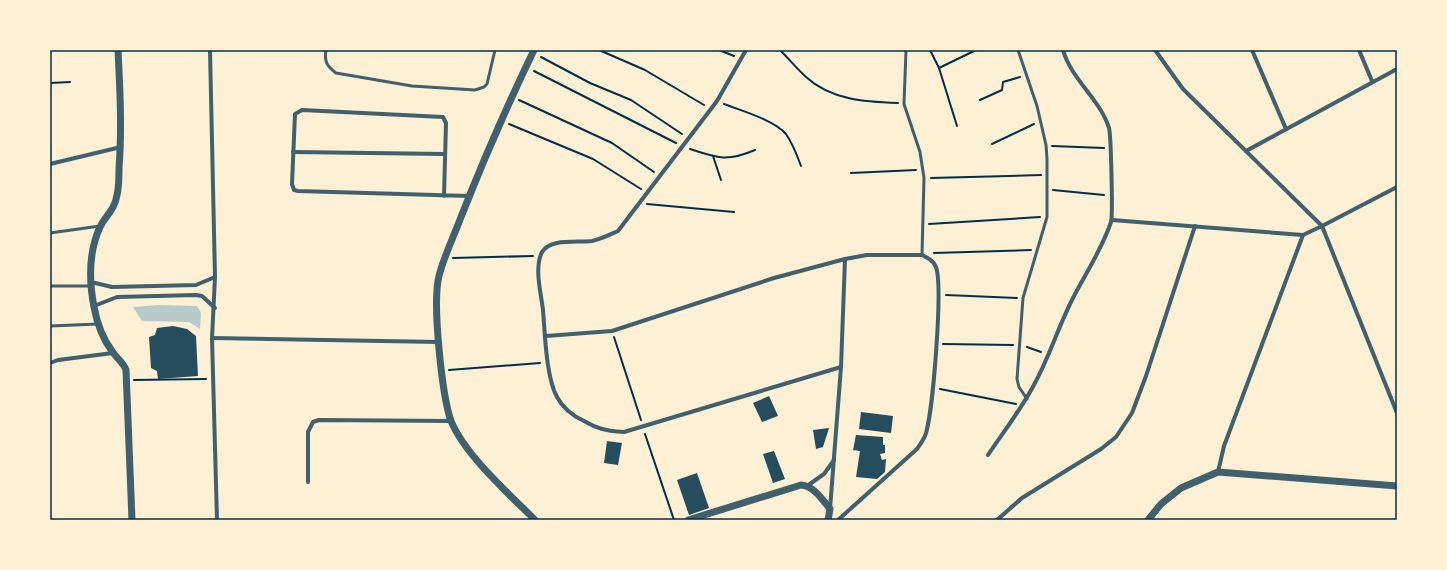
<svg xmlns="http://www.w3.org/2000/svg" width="1447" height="570" font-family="'IBM Plex Serif',serif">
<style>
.green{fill:#b9caca}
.building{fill:#264d5e}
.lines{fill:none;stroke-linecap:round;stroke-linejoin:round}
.path{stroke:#003049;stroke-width:2}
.service{stroke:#3f606c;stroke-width:3}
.minor{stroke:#3f606c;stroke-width:4}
.tertiary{stroke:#3f606c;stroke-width:7}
.neatline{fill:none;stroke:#003049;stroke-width:1.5}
</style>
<rect width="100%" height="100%" fill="#fdf0d5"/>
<path class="green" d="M158,305L197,306L201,313L200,329L189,322L142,321L133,307Z"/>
<g class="building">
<path d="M173,326L187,329L196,336L198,376L158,379L157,371L151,368L149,337L155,335L157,328Z"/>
<path d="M769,396L778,416L762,422L753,403Z"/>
<path d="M861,412L893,416L891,433L859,429Z"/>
<path d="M829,428L823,447L816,449L813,430Z"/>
<path d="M856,435L883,437V445H885V453L880,454L882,460L886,459L885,472L877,479L856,477L860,451L853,450Z"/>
<path d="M607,441L622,443L618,465L604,463Z"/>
<path d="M774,451L785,479L773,483L763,454Z"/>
<path d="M697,473L709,508L689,515L677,480Z"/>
</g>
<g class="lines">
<g class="path">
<path d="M599,50L645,70L704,105"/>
<path d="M719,50L734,56"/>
<path d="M780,50C789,59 797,69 806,77C831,100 866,102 898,103"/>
<path d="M930,50L939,68L957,126"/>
<path d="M541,57L590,83L631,100L682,134"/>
<path d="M939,68L976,50"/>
<path d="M534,71L676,143"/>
<path d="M50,83L70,82"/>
<path d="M519,100L612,143L654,172"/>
<path d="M980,100L1002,90L1003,82L1020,77"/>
<path d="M724,104C742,111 774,120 786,134C793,144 797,155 801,166"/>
<path d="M509,124L593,159L641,189"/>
<path d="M992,144L1034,124"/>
<path d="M1052,146L1104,148"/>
<path d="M690,149C717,158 727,162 755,150"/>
<path d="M713,156L721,180"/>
<path d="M851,173L916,170"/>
<path d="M931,178L1041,175"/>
<path d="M1053,190L1104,195"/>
<path d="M647,204L734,212"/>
<path d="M929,224L1040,217"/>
<path d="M934,253L1031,250"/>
<path d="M453,258L533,256"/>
<path d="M946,295L1017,298"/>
<path d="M614,337L641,420"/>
<path d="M943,344L1013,345"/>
<path d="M1027,347L1041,352"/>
<path d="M449,370L540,363"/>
<path d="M134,380L206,379"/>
<path d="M940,389L1016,404"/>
<path d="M645,434L674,520"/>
</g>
<g class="service">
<path d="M326,50C324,62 327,66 336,73L412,86L475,90L484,87L487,84L495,50"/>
<path d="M906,50L904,104L920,152L924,178L922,255"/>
<path d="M1018,50L1037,106L1046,145L1047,159V217L1023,298L1017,379L1019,387L1027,399"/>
<path d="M50,233L100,226"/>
<path d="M50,286H91"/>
<path d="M50,326L98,324"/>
</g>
<g class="minor">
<path d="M210,50L215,277L212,338L217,520"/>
<path d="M746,50L717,101L618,231C609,235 601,239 592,241C576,243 551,238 542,252C534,268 541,293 543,310C545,334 546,377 557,397C563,408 573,416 584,421C597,429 609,432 624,432L841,367"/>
<path d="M1155,50L1183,89L1322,226L1397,413"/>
<path d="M1252,50L1286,129"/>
<path d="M1359,50L1372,81"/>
<path d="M1246,151L1397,69"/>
<path d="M293,152L445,154"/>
<path d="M50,164L121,147"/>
<path d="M444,196L446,123L443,117L302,110L295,114L292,184L294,190L298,191L469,196"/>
<path d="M1112,220L1303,235L1322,226L1397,187"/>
<path d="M91,282L112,287L196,285L215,277"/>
<path d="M94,306L117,297L196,295L202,296L215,308"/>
<path d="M546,336L612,331L774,278L845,259L867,255H922C928,258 934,261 936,267C943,286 933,416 925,436C923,440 920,445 917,449L838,520"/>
<path d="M212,338L439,342"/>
<path d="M50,363L58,360L113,353"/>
<path d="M988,455C1004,431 1023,407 1036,381C1050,355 1059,325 1073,298C1086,273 1102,249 1111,222C1113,216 1111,135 1109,128C1100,99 1071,79 1063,50"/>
<path d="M1218,472L1224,446L1303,235"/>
<path d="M308,482V432L313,422L319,420L451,421"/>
<path d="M807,486L824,474L834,460"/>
<path d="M830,509L841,367L845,259"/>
<path d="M997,520L1022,498L1101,449L1116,437L1132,413L1146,376L1195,226"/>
</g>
<g class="tertiary">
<path d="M118,50C120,89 122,129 119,168C119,177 119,187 117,195C114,212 106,214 100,227C89,251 89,281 94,307C97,323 102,338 112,351C117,359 123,362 126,370L132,520"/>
<path d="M534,50C508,104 483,161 461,217C454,236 444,256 439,276C432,303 442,395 451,421C465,455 509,494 535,520"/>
<path d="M688,520L801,485C814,486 822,499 830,509L828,520"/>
<path d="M1148,520L1161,504L1181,488L1218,472L1397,486"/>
</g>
</g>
<rect width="1447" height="570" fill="none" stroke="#fdf0d5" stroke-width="102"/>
<rect x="51" y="51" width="1345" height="468" class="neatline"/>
</svg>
